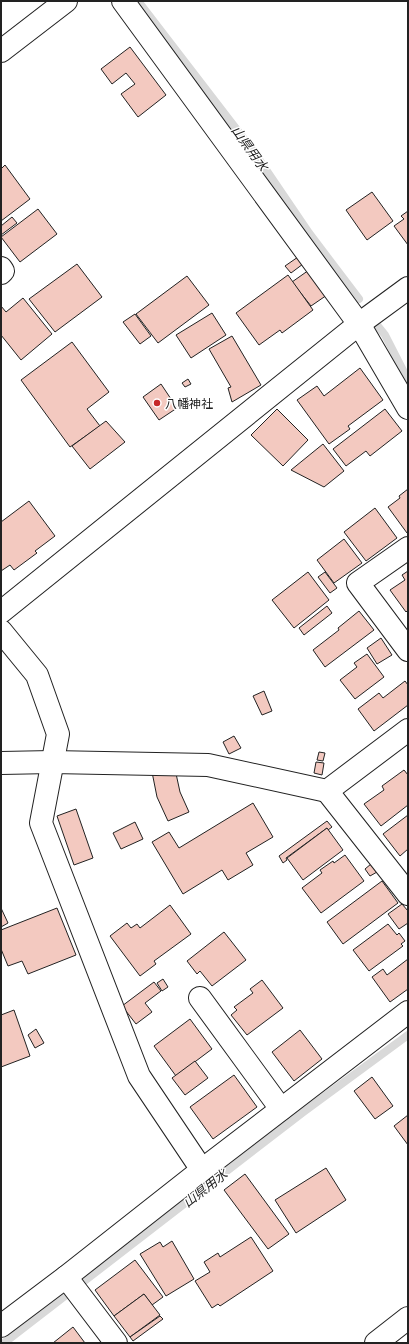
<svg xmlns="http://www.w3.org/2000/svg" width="409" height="1344" font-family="'Open Sans','Noto Sans JP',sans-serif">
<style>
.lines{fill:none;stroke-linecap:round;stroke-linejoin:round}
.stream{stroke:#d9d9d9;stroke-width:8}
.building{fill:#f3c9c0;stroke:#222}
.minor-casing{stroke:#222;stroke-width:24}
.minor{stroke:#fff;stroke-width:22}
.poi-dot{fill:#c62828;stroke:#fff;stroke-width:1.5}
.labels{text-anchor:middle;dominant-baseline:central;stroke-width:3;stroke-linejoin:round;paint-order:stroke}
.poi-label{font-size:12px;fill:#222;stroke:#fff;text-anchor:start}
.water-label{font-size:13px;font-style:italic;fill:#222;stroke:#fff}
</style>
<rect width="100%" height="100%" fill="#fff"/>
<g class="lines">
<g class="stream">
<path d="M138,1L254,152L309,233L359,299"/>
<path d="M373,320L385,335L408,380"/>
<path d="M4,1343L302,1113L408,1035"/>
</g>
</g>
<g class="building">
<path d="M130,47L166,95L138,117L121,94L135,84L126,73L112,84L101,69Z"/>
<path d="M5,165L30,199L1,221V169Z"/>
<path d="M372,192L393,221L367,240L346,210Z"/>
<path d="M38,209L57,234L20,262L1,237Z"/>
<path d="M408,211V245L394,226L404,219L401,216Z"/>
<path d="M12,217L17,223L1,235V226Z"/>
<path d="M298,257L303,264L291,273L285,266Z"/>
<path d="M77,264L102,297L55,332L29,299Z"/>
<path d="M309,270L327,295L311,306L292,282Z"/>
<path d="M288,275L313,310L282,333L280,330L259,345L236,313Z"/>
<path d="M187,276L209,305L158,343L136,314Z"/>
<path d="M23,298L52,334L21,360L1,335V306L6,312Z"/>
<path d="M212,313L226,335L191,358L176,335Z"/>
<path d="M135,314L151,336L140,344L123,322Z"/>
<path d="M232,336L261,385L232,402L228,388L231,387L209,349Z"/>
<path d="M72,342L109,392L87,409L100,426L70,447L21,380Z"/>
<path d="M360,368L383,400L348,426L350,429L329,444L297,400L317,386L324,396Z"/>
<path d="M188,379L191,384L185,387L182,383Z"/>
<path d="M161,384L177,408L159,420L143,397Z"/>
<path d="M277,409L308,440L283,466L251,435Z"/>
<path d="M385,409L402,431L370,456L366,451L346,466L333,449Z"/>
<path d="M106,421L125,442L90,469L72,446Z"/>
<path d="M323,444L344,471L324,487L291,470Z"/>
<path d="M408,489V532L407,533L388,507L400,498L399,496Z"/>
<path d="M29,501L55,536L35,551L37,553L14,570L10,565L1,571V522Z"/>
<path d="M375,508L397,538L366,561L344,532Z"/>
<path d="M344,539L362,563L334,583L317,560Z"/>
<path d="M408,571V610L406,612L390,590L405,580L402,575Z"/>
<path d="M308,572L329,600L294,628L272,600Z"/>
<path d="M325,572L337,588L330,593L318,577Z"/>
<path d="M327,606L332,613L304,635L299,628Z"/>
<path d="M359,611L374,630L325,667L313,650L339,630L338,628Z"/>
<path d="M381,638L392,655L377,664L367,648Z"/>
<path d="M367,654L384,677L355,699L340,680L357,667L354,663Z"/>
<path d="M405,681L408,685V705L374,731L358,709L379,693L383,698Z"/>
<path d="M264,691L272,711L262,715L253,696Z"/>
<path d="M234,736L241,748L229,754L223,742Z"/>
<path d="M319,752L325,753L323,761L317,760Z"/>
<path d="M316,762L324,763L322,775L314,773Z"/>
<path d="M151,767L175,769L180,792L189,812L168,821L157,797Z"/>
<path d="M404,770L408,775V805L381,826L364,804L384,790L382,786Z"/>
<path d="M253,803L273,837L246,853L253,865L228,880L222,870L183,894L152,842L169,832L179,848Z"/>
<path d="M76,809L93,858L74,865L57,816Z"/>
<path d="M408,815V849L400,856L383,834Z"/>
<path d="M327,821L332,827L328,830L327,828L286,858L287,860L283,863L279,856Z"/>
<path d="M135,822L143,839L121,849L113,833Z"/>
<path d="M327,828L343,850L303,880L287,858Z"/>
<path d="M345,855L364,881L321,913L302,888L322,873L320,870L333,861L334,863Z"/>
<path d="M371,864L377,872L370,876L365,869Z"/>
<path d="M382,881L398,903L343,944L327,922Z"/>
<path d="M402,904L408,911V923L399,929L388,914Z"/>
<path d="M170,905L191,934L154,961L156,964L140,976L110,936L127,923L131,928L137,924L140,928Z"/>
<path d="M1,908L8,923L1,927Z"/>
<path d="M57,908L76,955L28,974L22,961L8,966L1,949V930Z"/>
<path d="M388,924L397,935L399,933L405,941L401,944L403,946L369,971L353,950Z"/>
<path d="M224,932L246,960L212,986L200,971L197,974L187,961Z"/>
<path d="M408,959V989L390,1002L372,977L383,969L387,975Z"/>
<path d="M163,979L168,987L162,991L157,983Z"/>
<path d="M262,980L283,1008L247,1035L231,1015L237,1010L234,1007L253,993L250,989Z"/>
<path d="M154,982L161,991L145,1003L152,1012L136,1024L122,1006Z"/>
<path d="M14,1010L30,1056L1,1067V1015Z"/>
<path d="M190,1019L212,1049L176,1076L154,1046Z"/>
<path d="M36,1029L44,1043L35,1048L28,1035Z"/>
<path d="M300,1030L322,1059L294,1081L272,1052Z"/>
<path d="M195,1061L208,1078L185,1095L172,1078Z"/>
<path d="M234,1075L257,1107L213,1139L190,1107Z"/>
<path d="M372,1077L393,1106L375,1119L354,1091Z"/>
<path d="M408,1115V1145L394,1126Z"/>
<path d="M326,1168L346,1200L296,1233L275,1200Z"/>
<path d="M245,1174L289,1234L268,1249L224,1190Z"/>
<path d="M251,1237L273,1271L220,1306L218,1304L212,1308L195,1281L210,1272L204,1262L218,1253L220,1257Z"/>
<path d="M172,1241L194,1279L166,1296L140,1254L160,1242L163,1247Z"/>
<path d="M135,1260L163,1297L152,1305L144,1294L114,1316L95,1290Z"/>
<path d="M144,1294L160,1315L130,1337L114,1316Z"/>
<path d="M160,1316L163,1319L133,1341L130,1337Z"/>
<path d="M73,1327L85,1343H53Z"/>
</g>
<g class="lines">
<g class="minor-casing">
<g id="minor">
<path d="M123,1L359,324L408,408"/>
<path d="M1,51L66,1"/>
<path d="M1,268L3,271L1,273"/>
<path d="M408,548L358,583L408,650"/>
<path d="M1,612L359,324L408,288"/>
<path d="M1,631L37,675L58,734L41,823L139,1076L202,1170"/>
<path d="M1,763L52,762L208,765L327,791L408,730"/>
<path d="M327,791L408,894"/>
<path d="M200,998L281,1109"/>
<path d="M66,1277L116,1343"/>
<path d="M1,1326L66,1277L202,1170L408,1012"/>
<path d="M376,1343L408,1318"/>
</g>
</g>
<use href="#minor" class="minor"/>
</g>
<circle class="poi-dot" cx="157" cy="403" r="4"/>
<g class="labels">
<g class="poi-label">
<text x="165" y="403">八幡神社</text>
</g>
<g class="water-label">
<text transform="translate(250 148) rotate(54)">山県用水</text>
<text transform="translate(205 1188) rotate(-38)">山県用水</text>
</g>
</g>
<rect width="409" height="1344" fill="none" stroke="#222222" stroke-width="4"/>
</svg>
